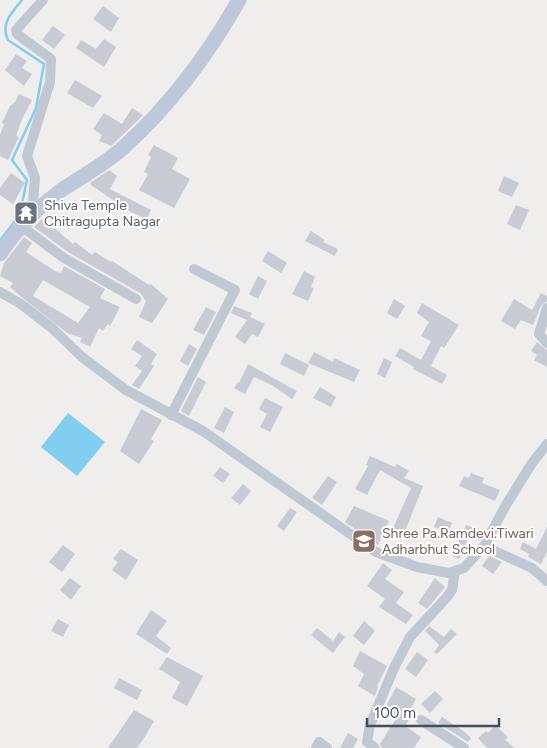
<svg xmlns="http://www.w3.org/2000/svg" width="547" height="748" font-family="Figtree,sans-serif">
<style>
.water{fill:#82cef0}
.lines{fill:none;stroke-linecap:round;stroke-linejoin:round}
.stream{stroke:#82cef0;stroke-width:2.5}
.building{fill:#c8cbd3;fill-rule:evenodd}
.street{stroke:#bfc8d3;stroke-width:10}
.secondary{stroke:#bec8d8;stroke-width:15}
.labels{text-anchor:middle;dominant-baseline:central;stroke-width:4;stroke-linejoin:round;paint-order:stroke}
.worship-label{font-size:14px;fill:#5b616d;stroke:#fff;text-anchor:start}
.education-label{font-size:14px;fill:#785e54;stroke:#fff;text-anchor:start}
</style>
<rect width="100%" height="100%" fill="#f0eded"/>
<path class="water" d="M68,413L105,442L77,476L41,447Z"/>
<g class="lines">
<path class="stream" d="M0,241C4,234 8,231 12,225C21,215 24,193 27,180L12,160L36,108L44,64L8,40C0,24 12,12 22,0"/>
</g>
<g class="building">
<path d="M103,6L119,18L111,32L93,19Z"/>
<path d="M53,26L65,35L54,49L42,40Z"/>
<path d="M104,39L116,47L104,67L76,48L81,40L96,49Z"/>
<path d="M16,54L27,61L22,68L32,74L24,86L5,70Z"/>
<path d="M75,80L102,96L93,108L67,93Z"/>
<path d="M19,94L32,100L22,119L16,136L19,137L8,160L0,156V135L4,124L2,123L10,106L15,102Z"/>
<path d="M132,108L143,115L135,123L111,146L99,141L102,135L93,129L104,113L122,124Z"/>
<path d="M154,145L178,158L172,169L190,179L174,208L139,190L148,174L144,172L151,157L148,155Z"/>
<path d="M109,170L117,176L110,189L151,210L147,219L131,212L91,185L90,183Z"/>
<path d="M11,173L25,183L13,204L0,195V188Z"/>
<path d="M504,176L519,183L512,197L498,191Z"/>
<path d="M516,205L529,210L520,230L507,224Z"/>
<path d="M43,218L53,230L54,228L73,244L75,242L92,255L95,252L111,262L112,261L149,285L151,284L168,299L152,323L139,317L146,301L140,293L68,252L34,227Z"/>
<path d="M311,231L325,240L323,242L338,249L335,256L305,241Z"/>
<path d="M24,237L32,243L26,252L55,271L61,273L64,266L105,289L100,298L120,307L110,326L108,324L103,331L99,328L90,347L80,342L82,338L67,333L19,295L10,287L13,283L0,276L4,263ZM43,280L90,307L78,323L33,296Z"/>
<path d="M268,251L287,263L281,273L262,261Z"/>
<path d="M304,271L315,277L311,287L314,288L308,301L292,294Z"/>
<path d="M258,276L267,281L258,299L249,294Z"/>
<path d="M541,293L547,296V301L541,306L533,325L521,320L515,329L501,321L514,299L532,310Z"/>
<path d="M394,299L405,306L397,319L387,313Z"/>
<path d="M422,303L459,325L444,348L441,346L431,366L447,375L442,384L413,369L414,367L395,356L400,348L421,360L431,341L421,336L429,322L417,313Z"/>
<path d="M234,306L252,313L250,317L265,324L258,337L252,334L245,344L235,337L247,320L231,313Z"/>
<path d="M206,307L216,312L204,335L193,330Z"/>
<path d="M137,340L157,354L151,364L154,366L139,389L132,385L142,371L135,366L142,356L131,349Z"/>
<path d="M537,342L547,350V367L534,360L537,355L531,351Z"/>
<path d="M189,344L197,349L188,366L180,361Z"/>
<path d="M314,352L333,362L334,358L360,370L354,382L308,363Z"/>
<path d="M285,353L309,365L304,376L280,364Z"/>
<path d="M384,358L392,362L385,378L377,374Z"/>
<path d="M248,364L297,391L292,399L273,386L254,377L245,394L234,388L238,382L239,383Z"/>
<path d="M198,377L206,382L189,416L181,411Z"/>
<path d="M320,387L336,397L331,407L313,398Z"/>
<path d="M265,398L283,407L270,432L260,427L267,414L259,409Z"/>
<path d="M225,407L234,412L224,433L214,428Z"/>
<path d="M141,409L162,420L151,439L154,441L139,464L120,451Z"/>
<path d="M370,456L395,467L397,464L409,471L404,478L423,486L404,534L393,528L411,488L380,470L367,495L355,489L368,466L366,465Z"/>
<path d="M220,467L230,474L223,483L213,476Z"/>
<path d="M471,473L484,478L482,483L500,490L495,501L459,486L464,476L469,478Z"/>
<path d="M328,476L337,482L322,505L312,498Z"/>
<path d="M243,484L251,491L240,505L231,498Z"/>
<path d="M354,506L389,521L378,545L345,522Z"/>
<path d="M290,508L297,512L284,531L277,526Z"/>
<path d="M438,517L452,523L448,532L434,527Z"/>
<path d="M466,525L477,529L473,540L468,539L459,559L452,556Z"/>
<path d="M547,527V552L541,564L528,557L529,554L520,549L523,542L536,549Z"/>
<path d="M63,545L75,554L62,572L49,562Z"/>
<path d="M121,549L138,560L126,580L112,570L118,562L113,559Z"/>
<path d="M489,556L502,562L493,574L482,566Z"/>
<path d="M383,563L392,570L385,579L404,592L396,603L413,615L406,624L379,607L385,599L367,586Z"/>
<path d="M70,578L81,586L71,600L60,590Z"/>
<path d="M435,578L445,587L427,609L418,603Z"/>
<path d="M151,610L167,621L156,636L171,648L167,654L136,634Z"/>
<path d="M58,619L69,625L63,637L51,631Z"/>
<path d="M364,621L375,631L364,645L353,636Z"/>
<path d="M429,626L444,637L451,629L457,634L437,654L434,652L439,645L425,631Z"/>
<path d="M317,628L333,641L339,632L345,637L333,653L311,635Z"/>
<path d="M360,651L387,666L377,686L378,687L375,696L358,686L364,674L353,666Z"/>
<path d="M417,652L428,660L416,677L405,669Z"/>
<path d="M167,657L203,676L187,706L172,698L180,682L159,669Z"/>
<path d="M119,678L142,690L137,700L114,688Z"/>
<path d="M396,687L416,699L407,716L410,718L405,726L421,737L414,748H382L380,744L397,717L384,710Z"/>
<path d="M435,691L443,699L430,713L421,704Z"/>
<path d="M134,710L154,721L146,735L137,748H108Z"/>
<path d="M442,717L462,730L471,738L468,742L438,723Z"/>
<path d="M495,725L508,737L505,740L515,748H487L478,738L486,731L488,733Z"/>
<path d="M348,733L358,739L353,748H340Z"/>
</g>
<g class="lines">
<g class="street">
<path d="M35,212L33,202L35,178L27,156L50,82L51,59L17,34L16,30L43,0"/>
<path d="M21,226L64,258L136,299"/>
<path d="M0,292L21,304L52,328L82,357L126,390L203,431L376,552L417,567L449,573L464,568L484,546L506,505L532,463L547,444"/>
<path d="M547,308L539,334L547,343"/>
<path d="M171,415L235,290L194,269"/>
<path d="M484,546L532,568L547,581"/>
<path d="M421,720L464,748"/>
<path d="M316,748L319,742L327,748"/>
<path d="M375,748L367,742L370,725L394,668L410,637L447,597L452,590L455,571"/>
</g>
<path class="secondary" d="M0,254C17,228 38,207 63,189C84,175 107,163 125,146C171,104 209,53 239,0"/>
</g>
<defs>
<g id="temple-square" transform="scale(1.25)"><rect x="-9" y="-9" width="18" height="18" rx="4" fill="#6b7280" stroke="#fff"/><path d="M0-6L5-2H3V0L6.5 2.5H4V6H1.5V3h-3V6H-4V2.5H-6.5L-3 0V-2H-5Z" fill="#fff"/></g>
<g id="school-square" transform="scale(1.25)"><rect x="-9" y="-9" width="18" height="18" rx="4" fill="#8d6e63" stroke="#fff"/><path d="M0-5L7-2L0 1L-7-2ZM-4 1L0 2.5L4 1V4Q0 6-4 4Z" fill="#fff"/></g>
</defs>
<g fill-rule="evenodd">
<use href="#temple-square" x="26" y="213"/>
<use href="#school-square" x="364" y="541"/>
</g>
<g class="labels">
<g class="worship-label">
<text x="44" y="205">Shiva Temple<tspan x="44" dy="16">Chitragupta Nagar</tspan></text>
</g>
<g class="education-label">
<text x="382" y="533">Shree Pa.Ramdevi.Tiwari<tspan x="382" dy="16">Adharbhut School</tspan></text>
</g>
</g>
<path d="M367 718v8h132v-8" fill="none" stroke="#444e5b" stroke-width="2.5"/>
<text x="374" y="718" font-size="15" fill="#444e5b" stroke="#ffffff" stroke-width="4" paint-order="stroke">100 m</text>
</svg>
